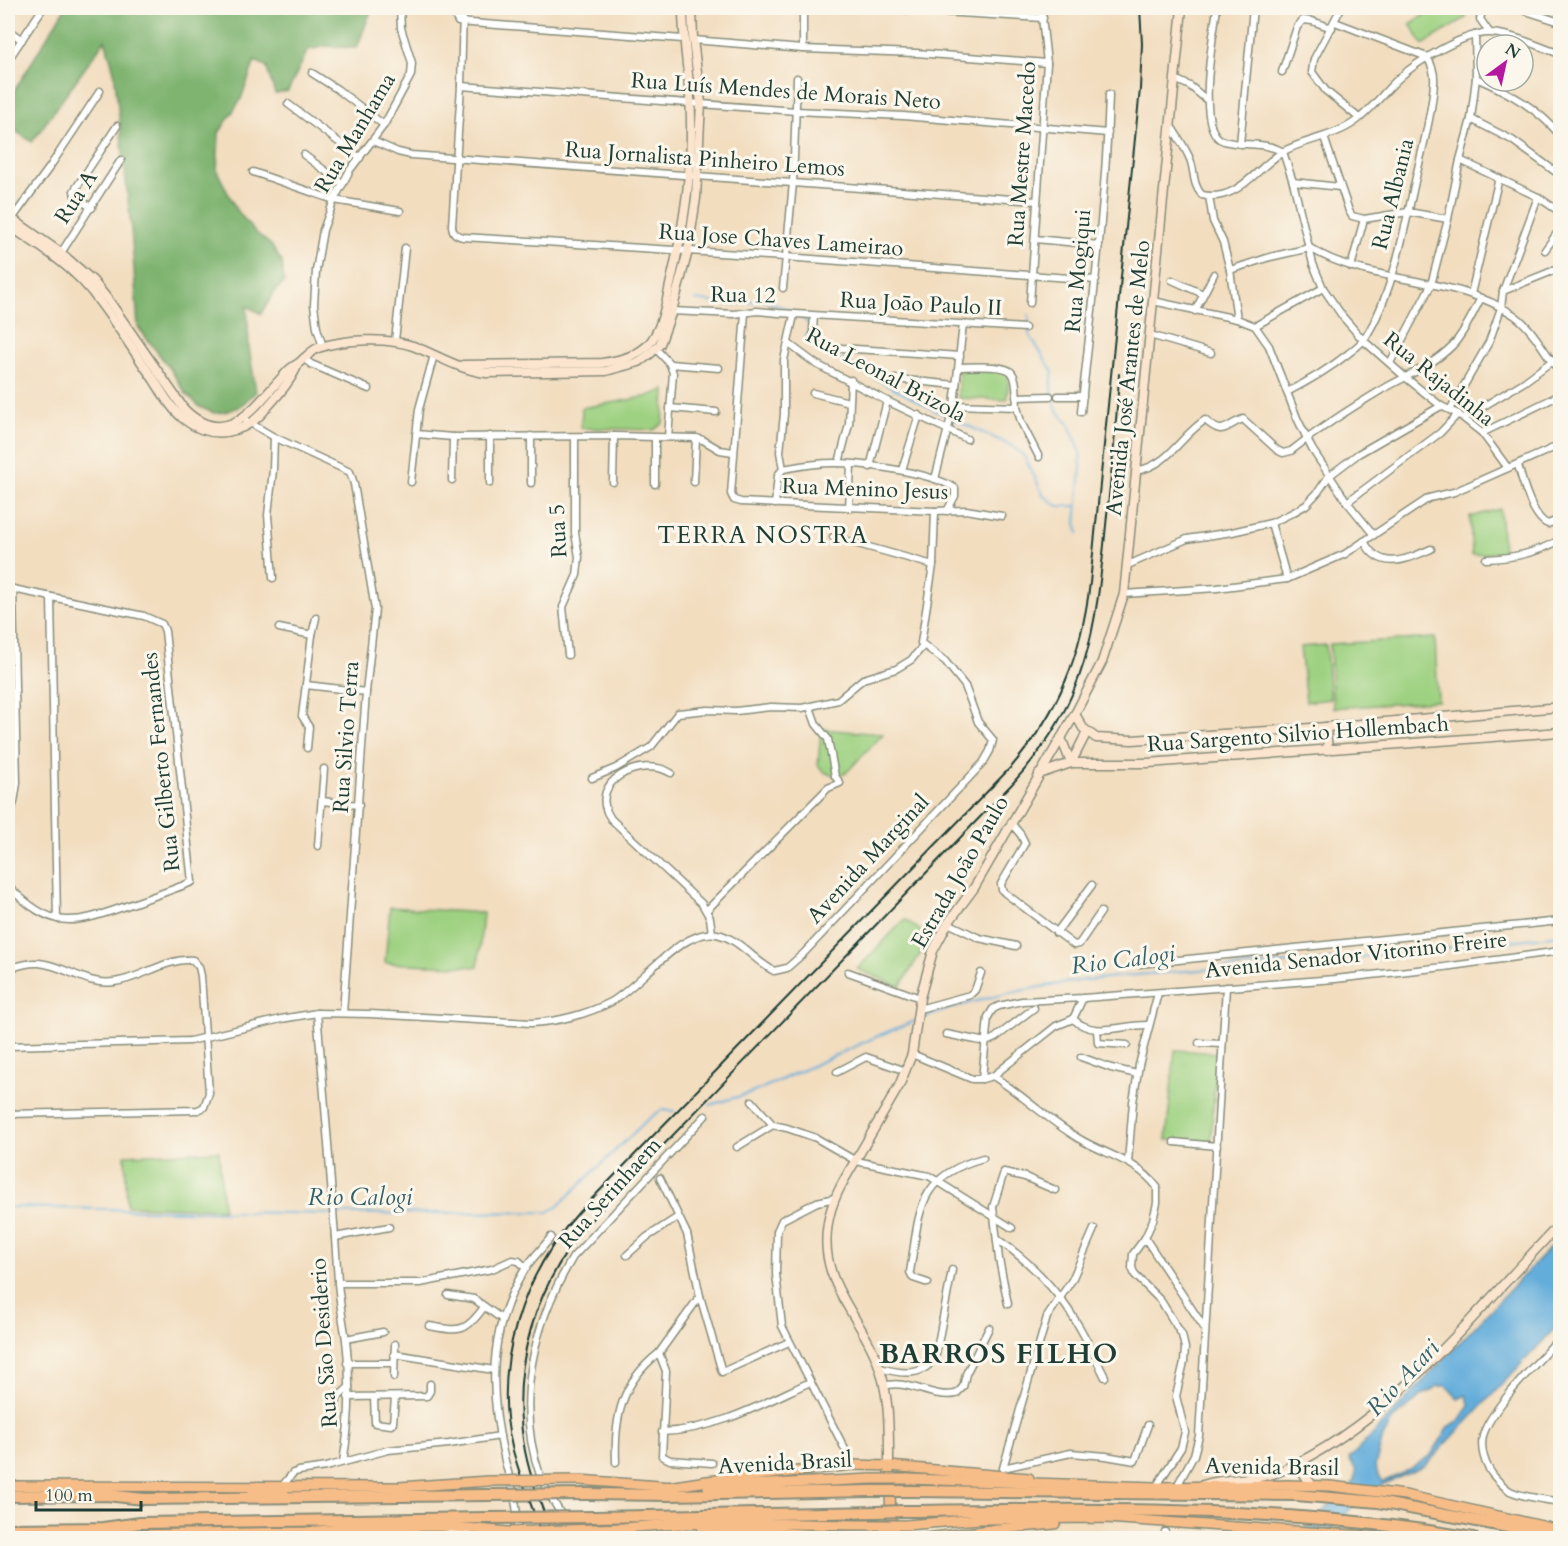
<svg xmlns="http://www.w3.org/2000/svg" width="1568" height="1546" font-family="Cardo,serif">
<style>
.green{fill:#9ed181;stroke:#5e875a;stroke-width:1.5}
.forest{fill:#7eb36f;stroke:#4e7852;stroke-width:1.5}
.water{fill:#63addb;stroke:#417588;stroke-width:1.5;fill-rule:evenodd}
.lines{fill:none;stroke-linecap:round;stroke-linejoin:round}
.stream{stroke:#63addb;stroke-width:2}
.street-casing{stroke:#888d7a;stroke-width:9}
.secondary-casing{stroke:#888d7a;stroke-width:11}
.primary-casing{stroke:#888d7a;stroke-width:12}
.highway-casing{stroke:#888d7a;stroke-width:14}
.street{stroke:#fff;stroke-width:6}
.secondary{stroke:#fce5cf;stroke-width:8}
.primary{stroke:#f7bd88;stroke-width:9}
.highway{stroke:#f7bd88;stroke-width:10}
.rail{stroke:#1f3d34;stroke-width:2}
.primary-bridge-casing{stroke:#888d7a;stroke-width:12;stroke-linecap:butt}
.highway-bridge-casing{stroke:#888d7a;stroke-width:14;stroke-linecap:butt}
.primary-bridge{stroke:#f7bd88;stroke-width:9}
.highway-bridge{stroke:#f7bd88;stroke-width:10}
.labels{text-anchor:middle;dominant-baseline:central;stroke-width:6;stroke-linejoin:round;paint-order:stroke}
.street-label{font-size:22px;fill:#1f3d34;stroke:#fbf7ec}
.neighbourhood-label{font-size:24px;letter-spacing:1.5px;fill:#1f3d34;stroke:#fbf7ec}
.water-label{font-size:24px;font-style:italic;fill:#335f66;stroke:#fbf7ec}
.district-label{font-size:28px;font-weight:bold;letter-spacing:1.5px;fill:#1f3d34;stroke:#fbf7ec}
</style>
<rect width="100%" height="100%" fill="#fbf7ec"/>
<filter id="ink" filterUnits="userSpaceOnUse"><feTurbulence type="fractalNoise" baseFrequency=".0167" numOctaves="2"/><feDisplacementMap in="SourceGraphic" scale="12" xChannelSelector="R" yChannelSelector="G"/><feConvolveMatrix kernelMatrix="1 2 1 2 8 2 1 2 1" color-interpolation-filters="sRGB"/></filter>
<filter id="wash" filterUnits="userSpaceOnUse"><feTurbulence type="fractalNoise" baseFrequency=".008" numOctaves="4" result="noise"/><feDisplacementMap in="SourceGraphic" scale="24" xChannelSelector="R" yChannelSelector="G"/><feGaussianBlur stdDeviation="1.35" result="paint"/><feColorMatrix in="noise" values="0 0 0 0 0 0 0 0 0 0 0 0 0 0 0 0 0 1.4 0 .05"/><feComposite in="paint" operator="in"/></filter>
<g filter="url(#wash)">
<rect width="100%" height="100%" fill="#f2ddbf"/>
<g class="green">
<path d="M1435,8H1461L1467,17L1423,45L1410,24Z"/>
<path d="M959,367H1009L1007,400L958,398Z"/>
<path d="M665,390L663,423L654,430L581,428L582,408L645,397Z"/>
<path d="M1500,509L1503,552L1472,555L1470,517Z"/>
<path d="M1435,638L1438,701L1333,708L1330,644Z"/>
<path d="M1326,645L1330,699L1306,702L1300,647Z"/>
<path d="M821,729L883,734L846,773C835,778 825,775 818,765Z"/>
<path d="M390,907L483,913L478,967L385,963Z"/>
<path d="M905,919L930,938L900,987L857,969Z"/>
<path d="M1175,1050L1217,1053L1211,1142L1166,1140Z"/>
<path d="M219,1151L223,1209L127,1206L125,1155Z"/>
</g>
<path class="forest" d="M65,8H372L357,48L326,46L308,50L288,91L275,94L266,66L255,61L241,99L219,133L217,171L236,209L253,230L271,245L282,262L284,283L276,290L261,314L247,306L249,347L256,392L239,407L225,412L214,413L200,407L186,394L171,370L138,327L131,227L114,71L105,40L32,142L8,126V101Z"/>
<path class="water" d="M1560,1237V1323L1425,1466L1366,1492L1331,1530L1318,1538L1298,1536L1355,1481L1356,1470L1349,1459ZM1438,1386H1447L1458,1399L1466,1395L1470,1406L1460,1420L1450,1426L1430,1456L1401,1474L1382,1482L1375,1466L1383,1437L1392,1420L1421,1396Z"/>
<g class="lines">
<g class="stream">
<path d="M696,300L730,305L763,300L792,311"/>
<path d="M1029,315V334L1053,372L1051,385L1056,409L1068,423L1080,450L1081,468L1076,523L1079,533"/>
<path d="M799,316L810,325L806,338L813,345L942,414L1012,446L1024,456L1044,496L1058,506H1077"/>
<path d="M921,1019C1023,980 1134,974 1243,967C1349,959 1455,948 1560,935"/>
<path d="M710,1105L754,1092L887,1032L915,1021"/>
<path d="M8,1207L334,1214L548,1212L557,1207L647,1120L661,1110L674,1111"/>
</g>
</g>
</g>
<g filter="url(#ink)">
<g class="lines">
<g class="street-casing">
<g id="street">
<path d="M451,8L458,22L683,39"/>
<path d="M463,8L461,86L452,226C453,234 456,235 463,237L785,257L1096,280"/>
<path d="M803,8V49"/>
<path d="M877,8L1043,18"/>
<path d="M1217,8C1214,32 1194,133 1224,141C1244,147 1265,141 1283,152L1293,182L1313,264L1323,288L1343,317L1364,341L1405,377L1441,406L1458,414L1482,433L1508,468"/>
<path d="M1341,8L1314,59L1312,72L1326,91L1359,118"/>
<path d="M1483,8L1480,19L1489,32"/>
<path d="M1517,8L1560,22"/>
<path d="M8,30L22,40"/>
<path d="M693,40L803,49L916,53L1047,63"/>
<path d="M8,60L43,8"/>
<path d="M1282,72L1297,27L1303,20L1312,21L1332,28"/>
<path d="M312,73L337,89L384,125"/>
<path d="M1476,78C1509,92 1537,108 1560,135"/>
<path d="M1175,79L1190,86L1207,100"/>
<path d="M461,86L796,111L903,116L1108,133"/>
<path d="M288,104L360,158"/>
<path d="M1471,119L1512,140L1560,175"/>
<path d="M1171,126C1178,137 1185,147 1190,159C1195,172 1192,184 1202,195C1238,203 1258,166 1284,151C1306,139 1335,137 1356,121C1371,110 1384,92 1398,79C1416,62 1466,31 1491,33C1515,35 1538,46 1560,54"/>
<path d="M1324,137L1349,211L1352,216L1364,219L1408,212L1448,219"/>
<path d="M373,141L398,152L411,155L1037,201"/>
<path d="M1240,144L1253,8"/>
<path d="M304,155L343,184"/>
<path d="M1460,160L1538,197L1560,212"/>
<path d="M253,172L334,200L400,211"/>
<path d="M1293,182L1340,187"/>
<path d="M1209,196L1213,221L1223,242L1230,270L1237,319"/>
<path d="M92,208L75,196L74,191L117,126"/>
<path d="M12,219L49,168L100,91"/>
<path d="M1035,239L1099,245"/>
<path d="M1545,250L1560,229"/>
<path d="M61,253L121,160"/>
<path d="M1351,267L1364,219"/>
<path d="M1230,270L1270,257L1310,248C1372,286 1453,274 1514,315C1534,329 1545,354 1560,372"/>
<path d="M1172,280L1203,294"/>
<path d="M783,288L793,183L797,78"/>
<path d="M1503,291L1560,268"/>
<path d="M1471,294L1499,178"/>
<path d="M1153,301L1237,319L1255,326L1269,346L1297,418L1312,449L1347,502L1374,535"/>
<path d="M1030,303L1047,63L1041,8"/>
<path d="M672,311L734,314L757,311L779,313L1025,328"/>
<path d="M1195,311L1214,274"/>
<path d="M745,313L731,494L734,500L741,502L935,511L966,510L1002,516"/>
<path d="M814,316C813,331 810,341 826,347L960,356"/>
<path d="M1255,326L1323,288"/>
<path d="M1150,335L1211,353"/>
<path d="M395,341L405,248"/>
<path d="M789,344L816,364L887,401L967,439"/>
<path d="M323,347L317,328L314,305L316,271L323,230L334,200L350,170L384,125L411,75L412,63L401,28L400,8"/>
<path d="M656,349L670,364L673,373L668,437"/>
<path d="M303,358L311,364L369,389"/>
<path d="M1390,363L1431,285L1448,219L1460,160L1471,119L1476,78L1475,35"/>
<path d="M670,364L719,368"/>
<path d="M895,379L956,385"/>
<path d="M1287,392C1309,381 1329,369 1349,353C1354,349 1361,344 1365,338C1393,295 1405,226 1416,177C1423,146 1432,114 1434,83C1435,73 1432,65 1427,57L1335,22"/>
<path d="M813,393L849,402"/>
<path d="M1058,396H1083"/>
<path d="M1016,397L1050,396"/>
<path d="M954,405L1017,407C1016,398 1018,381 1012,373C1006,364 971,367 959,367"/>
<path d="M1017,407L1021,422L1039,457"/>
<path d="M670,408L716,412"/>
<path d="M1450,410L1489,342L1501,308L1503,291L1538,197"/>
<path d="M1081,412C1092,306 1106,200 1109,94"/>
<path d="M1464,418L1524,382L1560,355"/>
<path d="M247,421L274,437L350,472L354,484L375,609L366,692L343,1013"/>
<path d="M1482,433L1560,395"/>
<path d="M416,434L453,437L614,436L696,438L703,440L720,450L733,452"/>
<path d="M490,436V483"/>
<path d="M531,436V483"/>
<path d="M839,463L849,424L851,380"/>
<path d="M1518,465C1522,480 1533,519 1548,524L1560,519"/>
<path d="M870,467L887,401"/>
<path d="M783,469C794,467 805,465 816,464C848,460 927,471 955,488V496L947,511"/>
<path d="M902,470L919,415"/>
<path d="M1136,471C1170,465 1179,437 1205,420C1224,437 1224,426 1243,419L1277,450L1283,453L1291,451C1320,428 1351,408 1383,389C1408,375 1432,366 1453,345C1465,332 1473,313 1481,298"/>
<path d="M935,479L954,405L963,324"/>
<path d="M452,480L453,437"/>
<path d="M411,482L419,409L434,355"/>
<path d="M613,482L614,436"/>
<path d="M694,482L696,438"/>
<path d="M655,484V438"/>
<path d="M1347,502L1440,433L1458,414"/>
<path d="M775,504L778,475L783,469L780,452L784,414V360L794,315"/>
<path d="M849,508L851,465"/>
<path d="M1271,523L1287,579"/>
<path d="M833,537L933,565"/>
<path d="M1364,541C1380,572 1405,560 1431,549"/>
<path d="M1486,559C1514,558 1536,553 1560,540"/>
<path d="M1128,565L1187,539L1232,532L1271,523L1292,513L1306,505L1318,492L1329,476L1358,454L1441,406"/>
<path d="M273,578L268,515L273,470L274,437"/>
<path d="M8,588L144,616L162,624L165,631L192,882C170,891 148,898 126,906C70,926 52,929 8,886"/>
<path d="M1124,594L1217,588L1287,579L1345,554L1429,498L1454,492L1560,445"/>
<path d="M51,597L57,919"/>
<path d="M279,628L312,635L302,716L309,727L307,748"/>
<path d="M312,635L316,618"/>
<path d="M568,655L563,607L577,575L579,557L575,533V437"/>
<path d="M306,685L366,692"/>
<path d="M671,773C643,755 585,781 611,819L702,904L710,918L712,933"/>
<path d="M592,778L616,768L651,747L678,713L707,710L736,711L771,707L802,708L838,700L863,679L896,669L911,660L923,646"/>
<path d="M322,801L359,805"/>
<path d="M8,817L14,802L17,783L13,589"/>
<path d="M1011,823L1021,835L1025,843L1001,884L1002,890L1005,893L1074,945L1079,944L1101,912"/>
<path d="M318,846L324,769"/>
<path d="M707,910L828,788L840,783L835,776L828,739L816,724L810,707"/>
<path d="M948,923L979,938L1016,946"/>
<path d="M1056,933L1092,885"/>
<path d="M1139,964L1560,921"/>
<path d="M8,969C17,966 28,962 39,963C65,965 86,986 114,982C141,979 165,958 193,960L199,967L201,976L209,1093L204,1107L198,1110L8,1114"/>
<path d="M848,972L920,998"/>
<path d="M919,1009L970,995L975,990L981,973"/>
<path d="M317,1013C325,1102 332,1192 338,1281C339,1301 343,1320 346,1340C351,1379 350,1423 343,1462"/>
<path d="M1073,1019C1095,1039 1123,1024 1149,1025"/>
<path d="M1097,1030L1098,1043L1127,1045"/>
<path d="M946,1034L986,1042L995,1038L1034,1008"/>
<path d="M1199,1043L1222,1044"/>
<path d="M8,1046L190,1041L281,1019L317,1013L370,1014L531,1023C557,1022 588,1014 611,1002C640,986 682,927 717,934C740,939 754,961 774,971L787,968L804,953L983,763L990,751L993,740L978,722L965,686L945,661L921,643L933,565L935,511"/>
<path d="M912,1054L972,1079H982L993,1076C1024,1096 1051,1123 1083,1141C1110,1156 1137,1161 1157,1187V1203L1153,1220L1145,1238L1133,1254L1132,1268L1135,1275L1161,1301L1182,1335L1185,1348L1184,1362L1176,1396L1185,1432L1181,1448L1156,1487"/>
<path d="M1081,1057L1111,1068L1137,1074"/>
<path d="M837,1072L866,1057L906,1071"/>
<path d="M993,1076L1056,1026L1073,1019L1083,998"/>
<path d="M982,1079L988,1017L993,1009L999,1006L1022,1001L1083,998L1335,979L1444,967L1560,951"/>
<path d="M752,1101L773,1125L787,1128L816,1138L856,1161L929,1176L1012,1228"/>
<path d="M1174,1142L1217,1146"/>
<path d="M737,1147L773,1125"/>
<path d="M1128,1162L1133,1102L1139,1065L1158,993"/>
<path d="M660,1178L687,1234L700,1296L659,1353L666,1371L662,1456L670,1460L712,1463"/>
<path d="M835,1198L817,1202L782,1220L777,1231L776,1274L782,1326L853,1465"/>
<path d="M1094,1229L1072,1280L1047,1317L1003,1468L1071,1453L1106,1456L1135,1461L1148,1425"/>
<path d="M335,1237L389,1227"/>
<path d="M1145,1238L1205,1329"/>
<path d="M997,1239C1034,1264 1065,1299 1086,1339C1093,1351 1098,1364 1105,1377"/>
<path d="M627,1255L647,1237L678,1217"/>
<path d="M338,1283H420L492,1269L512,1260L519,1261L526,1268"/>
<path d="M928,1283L913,1278L910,1272C920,1213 915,1177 983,1158"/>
<path d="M448,1295L474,1299L502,1319"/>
<path d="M700,1296L722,1372L789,1342"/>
<path d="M1008,1304L999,1259L993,1207L1004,1172L1025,1177L1055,1190"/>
<path d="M429,1326C458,1331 465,1334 484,1307"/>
<path d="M1560,1337C1541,1359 1489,1410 1483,1436C1480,1449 1485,1465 1493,1475C1498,1481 1504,1487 1510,1491C1525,1498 1545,1499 1560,1502"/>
<path d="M346,1339L383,1332"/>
<path d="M394,1354L494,1370"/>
<path d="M347,1363H394"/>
<path d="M880,1368C901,1374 926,1378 936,1354L952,1270"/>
<path d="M394,1377L395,1344"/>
<path d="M884,1386C907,1378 931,1399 956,1394L963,1387L966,1374L989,1328"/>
<path d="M348,1397L427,1396L430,1391V1384"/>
<path d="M374,1397L375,1423L391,1425L393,1423L395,1397"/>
<path d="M336,1408L337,1398L349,1387"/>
<path d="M662,1432C716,1430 762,1404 810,1382"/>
<path d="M616,1462C614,1416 622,1382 659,1353"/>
<path d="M283,1485L293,1473L299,1471L326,1467L388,1450L449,1444L500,1436"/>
<path d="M1177,1486L1194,1455L1199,1436L1226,987"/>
<path d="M445,1528L476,1538"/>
<path d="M1165,1532L1166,1538"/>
<path d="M515,1538C522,1514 511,1485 505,1461C489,1393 487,1330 525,1269C532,1258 543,1248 551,1237"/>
<path d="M577,1538C565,1519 548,1497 540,1475C514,1402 534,1321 573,1257L705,1116"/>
</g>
</g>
<g class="secondary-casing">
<g id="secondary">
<path d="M8,216L61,253L93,281L109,301L184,409C228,453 257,403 286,373C290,368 295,366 300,362C306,357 311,351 318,348C344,339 387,337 413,346C437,355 460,370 486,373L606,371L639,362L650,354L660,344L672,311L688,251L696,198L701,103L693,40L692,8"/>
<path d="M8,225C35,243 66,262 88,287C112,316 132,349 154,380C163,394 172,410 185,420C211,440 242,435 263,412C276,397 290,383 298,364"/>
<path d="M463,365L602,363C618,361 637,356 648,345C662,330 666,304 670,285C683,231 692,177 691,122C691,83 683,47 683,8"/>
<path d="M1075,714L1083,728L1096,738L1132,740L1326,727L1560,707"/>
<path d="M1326,727L1328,750"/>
<path d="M1061,738L1071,763"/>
<path d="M1071,763L1087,732"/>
<path d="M1039,774L1071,763H1148L1560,732"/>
<path d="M1303,1460V1473L1312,1485"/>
<path d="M889,1466C889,1430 890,1392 876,1358C856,1310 818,1280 828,1223C832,1197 847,1175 860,1153C873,1131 886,1108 899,1086L912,1054L920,998L933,951L948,923L974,888L1075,714L1102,662L1124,594L1182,8"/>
<path d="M1203,1485C1229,1476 1257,1482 1283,1470C1393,1421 1477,1309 1560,1224"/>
</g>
</g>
<g class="primary-casing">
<g id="primary">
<path d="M889,1471L892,1538"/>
<path d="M907,1479L1156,1487L1288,1485L1330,1486L1405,1495L1560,1530"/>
<path d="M579,1480L673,1487"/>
<path d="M8,1486L399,1487L488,1481"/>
<path d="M668,1487L707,1481L853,1465L889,1466L1029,1478"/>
<path d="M708,1487L871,1479"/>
<path d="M253,1491L284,1493"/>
<path d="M906,1525L980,1519L1106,1518L1395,1538"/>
<path d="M702,1527L858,1538"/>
<path d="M624,1528C707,1519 790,1525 874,1525"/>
<path d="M8,1537L306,1532L364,1527L439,1526L477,1529"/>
<path d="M926,1538L998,1529L1055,1524"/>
</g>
</g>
<g class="highway-casing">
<g id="highway">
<path d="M910,1491L1296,1495L1378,1502L1560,1537"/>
<path d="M585,1494L670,1495L871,1491"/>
<path d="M8,1496L106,1495L144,1499L488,1495"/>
<path d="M903,1511C1093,1509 1285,1505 1473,1538"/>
<path d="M594,1517L877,1512"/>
<path d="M8,1529L103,1528L140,1523L488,1518"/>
</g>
</g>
<use href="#street" class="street"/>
<use href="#secondary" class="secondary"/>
<use href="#primary" class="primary"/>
<use href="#highway" class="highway"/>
<g class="rail">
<path d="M543,1538C533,1509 520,1478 512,1447C492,1364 523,1274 579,1212L1012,766C1060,710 1081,655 1090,583L1140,89L1142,44L1140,8"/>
<path d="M554,1538C543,1510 531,1481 525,1451C509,1368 535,1285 590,1221L1012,784C1091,698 1096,626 1107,515C1112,468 1117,421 1119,374"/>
</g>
<g class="primary-bridge-casing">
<g id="primary-bridge">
<path d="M871,1479H907"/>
<path d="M488,1481L579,1480"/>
<path d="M874,1525H906"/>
<path d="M477,1529L508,1532L624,1528"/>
</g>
</g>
<g class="highway-bridge-casing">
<g id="highway-bridge">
<path d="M871,1491H910"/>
<path d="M488,1495L585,1494"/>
<path d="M877,1512L903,1511"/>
<path d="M488,1518L594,1517"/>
</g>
</g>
<use href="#primary-bridge" class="primary-bridge"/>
<use href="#highway-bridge" class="highway-bridge"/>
</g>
</g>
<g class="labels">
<g class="street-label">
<text transform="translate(786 91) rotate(4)">Rua Luís Mendes de Morais Neto</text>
<text transform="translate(355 133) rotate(-59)">Rua Manhama</text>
<text transform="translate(1022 154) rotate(-86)">Rua Mestre Macedo</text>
<text transform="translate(705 159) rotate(4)">Rua Jornalista Pinheiro Lemos</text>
<text transform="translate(1393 194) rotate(-76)">Rua Albania</text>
<text transform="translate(76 197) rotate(-57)">Rua A</text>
<text transform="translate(781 240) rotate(4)">Rua Jose Chaves Lameirao</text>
<text transform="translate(1078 271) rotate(-85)">Rua Mogiqui</text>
<text transform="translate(743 295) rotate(1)">Rua 12</text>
<text transform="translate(921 304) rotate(3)">Rua Joāo Paulo II</text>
<text transform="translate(886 375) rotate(28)">Rua Leonal Brizola</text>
<text transform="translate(1128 378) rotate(-84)">Avenida José Arantes de Melo</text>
<text transform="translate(1439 379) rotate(39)">Rua Rajadinha</text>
<text transform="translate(865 489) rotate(2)">Rua Menino Jesus</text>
<text transform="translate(558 531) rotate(-93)">Rua 5</text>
<text transform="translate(1298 734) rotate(-4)">Rua Sargento Silvio Hollembach</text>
<text transform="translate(346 737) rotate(-86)">Rua Silvio Terra</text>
<text transform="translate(161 762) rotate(-96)">Rua Gilberto Fernandes</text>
<text transform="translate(868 859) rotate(-47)">Avenida Marginal</text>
<text transform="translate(960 872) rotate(-60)">Estrada João Paulo</text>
<text transform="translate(1356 955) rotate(-6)">Avenida Senador Vitorino Freire</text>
<text transform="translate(610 1193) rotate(-48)">Rua Serinhaem</text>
<text transform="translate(324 1343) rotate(-94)">Rua Sāo Desiderio</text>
<text transform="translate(785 1463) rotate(-3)">Avenida Brasil</text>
<text transform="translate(1272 1467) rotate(1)">Avenida Brasil</text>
</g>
<g class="neighbourhood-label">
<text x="763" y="535">TERRA NOSTRA</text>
</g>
<g class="water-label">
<text transform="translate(1123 960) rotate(-7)">Rio Calogi</text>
<text x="360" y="1197">Rio Calogi</text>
<text transform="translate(1403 1378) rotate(-47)">Rio Acari</text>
</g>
<g class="district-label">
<text x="999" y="1354">BARROS FILHO</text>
</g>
</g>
<rect width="1568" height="1546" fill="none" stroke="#fbf7ec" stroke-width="30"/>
<g transform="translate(1505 63) rotate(33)"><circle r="28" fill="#fbf7ec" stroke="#a3ada2" stroke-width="1.5"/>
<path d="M0-4.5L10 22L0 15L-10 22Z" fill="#b5179e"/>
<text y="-9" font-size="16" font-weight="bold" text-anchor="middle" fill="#1f3d34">N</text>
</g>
<path d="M36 1501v9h105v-9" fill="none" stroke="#1f3d34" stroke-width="3"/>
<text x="45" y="1501" font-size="18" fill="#1f3d34" stroke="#fbf7ec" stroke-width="4.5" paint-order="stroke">100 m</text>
</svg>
